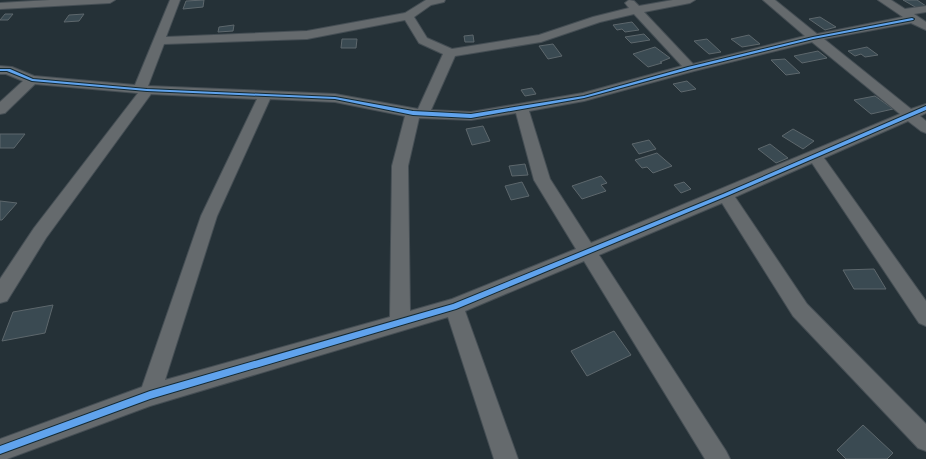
<svg xmlns="http://www.w3.org/2000/svg" width="926" height="459" font-family="'Exo 2',sans-serif">
<style>
.building{fill:#3a4a52;stroke:#5d676c}
.lines{fill:none;stroke-linecap:round;stroke-linejoin:round}
.minor-casing{stroke:#454e54;stroke-width:2}
.minor{fill:#656a6d;fill-rule:evenodd}
.cycleway-casing{stroke:#132a34;stroke-width:2}
.cycleway{fill:#60a3ed;fill-rule:evenodd}
</style>
<rect width="100%" height="100%" fill="#253137"/>
<g class="building">
<path d="M204,0L203,7L183,9L186,1Z"/>
<path d="M903,0H917L926,6L917,8Z"/>
<path d="M5,14H13L8,20H0Z"/>
<path d="M84,14L79,21L64,22L69,15Z"/>
<path d="M820,17L836,27L825,30L809,19Z"/>
<path d="M632,22L639,30L625,32L622,29L617,30L613,25Z"/>
<path d="M234,25L233,31L218,32L219,27Z"/>
<path d="M644,34L650,40L631,43L625,37Z"/>
<path d="M473,35L474,42H465L464,36Z"/>
<path d="M749,35L760,44L742,47L731,39Z"/>
<path d="M342,39H357L356,48H341Z"/>
<path d="M707,39L721,52L709,54L694,41Z"/>
<path d="M553,44L562,56L548,59L539,46Z"/>
<path d="M655,47L670,58L660,62L662,63L648,67L633,54Z"/>
<path d="M867,47L878,55L865,57L861,54L855,56L848,51Z"/>
<path d="M818,51L827,58L802,63L794,56Z"/>
<path d="M785,59L800,73L786,75L771,60Z"/>
<path d="M687,81L696,89L681,92L673,84Z"/>
<path d="M532,88L536,94L525,96L521,90Z"/>
<path d="M875,96L893,109L871,114L854,100Z"/>
<path d="M483,126L490,141L472,145L466,129Z"/>
<path d="M793,129L814,141L803,149L782,136Z"/>
<path d="M0,134H25L14,148H0Z"/>
<path d="M649,140L656,149L639,154L632,144Z"/>
<path d="M770,144L788,158L776,163L758,149Z"/>
<path d="M657,153L672,166L653,173L647,167L642,168L635,160Z"/>
<path d="M525,164L528,175L512,176L509,166Z"/>
<path d="M601,176L607,183L601,185L606,191L582,199L572,186Z"/>
<path d="M522,182L529,196L511,200L505,186Z"/>
<path d="M684,182L691,189L681,193L674,185Z"/>
<path d="M0,201L17,203L2,220H0Z"/>
<path d="M874,269L886,289H854L843,270Z"/>
<path d="M53,305L45,333L2,341L13,312Z"/>
<path d="M614,331L631,355L587,376L571,351Z"/>
<path d="M863,425L893,453L887,459H846L837,450Z"/>
</g>
<g class="lines">
<g class="minor-casing">
<g id="minor">
<path d="M50,0H115L110,3L0,9V3Z"/>
<path d="M170,0H180L166,37L307,31L405,13L426,0H445L444,2L431,5L414,17L427,38L452,49L539,35L593,17L629,8L625,3L629,0L634,1L639,6L673,0H695L690,3L644,12L693,64L805,36L763,0H775L817,34L903,17L878,0H891L905,9L926,6V12L914,14L926,22V30L911,23L824,39L911,109L926,104V113L920,116L926,121V133L921,131L908,121L824,158L926,301V326L919,323L812,163L735,197L807,304L926,424V451L918,448L793,316L722,203L599,255L726,451L730,459H705L584,261L465,311L518,459H494L448,317L150,406L7,459H0V439L142,387L201,216L257,99L151,94L46,238L7,301L0,303V279L34,228L138,93L35,84L5,113L0,114V102L23,81L6,74H0V66L12,67L34,76L135,85ZM634,14L682,66L583,93L471,112L431,110L455,56L541,42L600,22ZM405,20L419,43L443,54L418,109L335,94L148,86L164,44L307,39ZM812,42L900,114L591,243L550,179L529,111L584,101L694,71ZM270,99L335,102L405,116L392,166L390,317L165,380L217,216ZM516,113L534,180L576,249L452,299L410,311L408,166L419,118L471,120Z"/>
</g>
</g>
<use href="#minor" class="minor"/>
<g class="cycleway-casing">
<g id="cycleway">
<path d="M912,18L914,19L913,20L813,39L691,69L584,98L471,118L413,115L335,99L147,91L32,81L7,71H0V69H10L33,79L147,89L335,97L413,111L471,114L584,96L688,67L813,37Z"/>
<path d="M926,106V110L727,196L456,309L150,399L0,454V446L150,391L453,304L723,194Z"/>
</g>
</g>
<use href="#cycleway" class="cycleway"/>
</g>
</svg>
